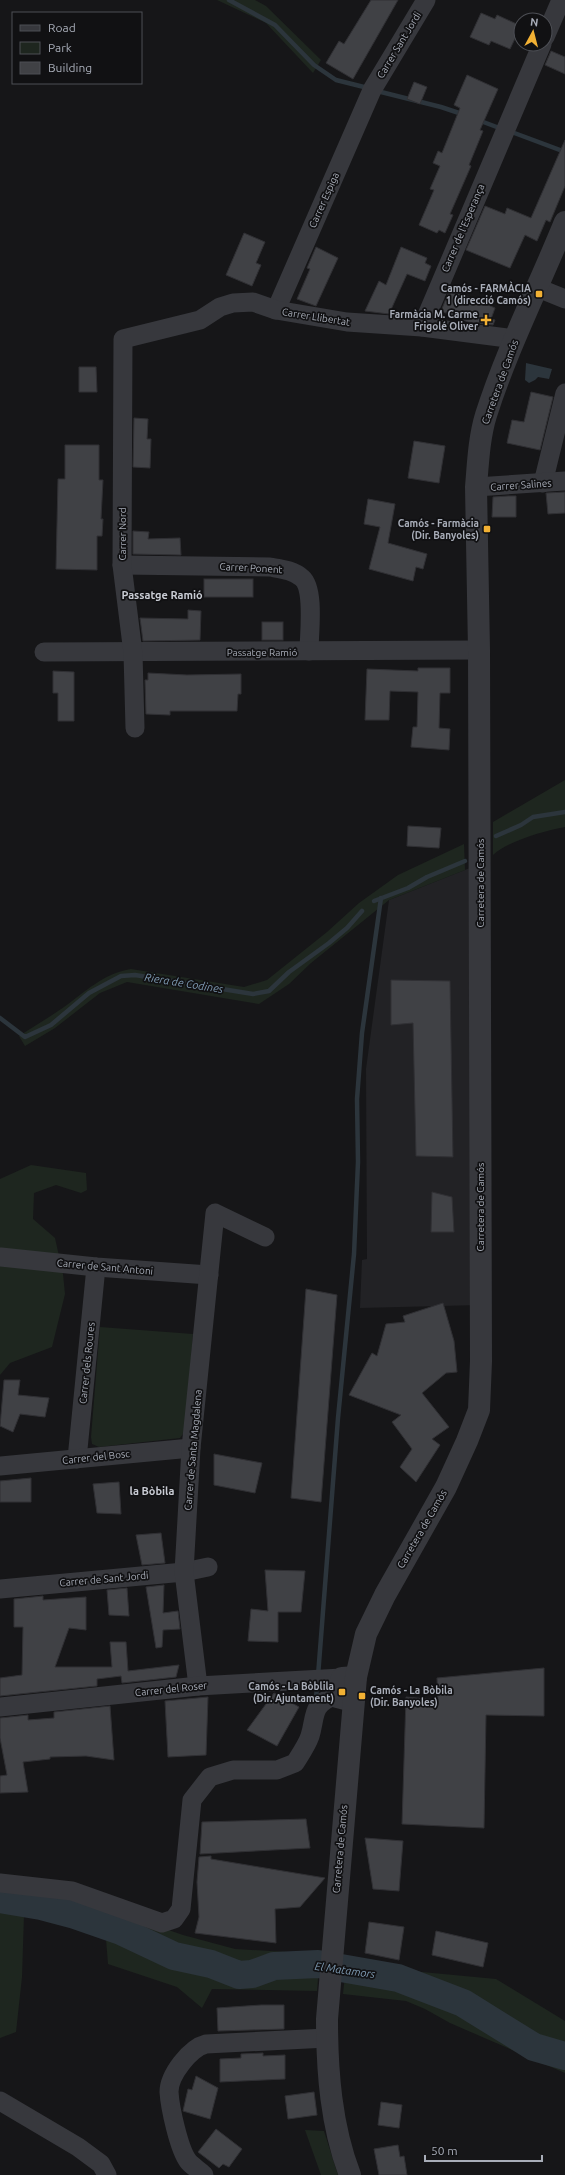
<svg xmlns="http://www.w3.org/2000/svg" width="565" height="2175" font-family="Ubuntu,sans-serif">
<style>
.built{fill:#222225}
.green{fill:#1e261f}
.water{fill:#2c353c}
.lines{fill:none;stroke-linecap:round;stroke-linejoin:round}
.stream{stroke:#2c353c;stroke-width:4.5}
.river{stroke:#2c353c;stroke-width:28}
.building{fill:#404145;stroke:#303034}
.minor{stroke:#37383d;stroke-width:19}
.tertiary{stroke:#37383d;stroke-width:22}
.poi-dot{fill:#f2b134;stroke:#111113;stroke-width:1.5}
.labels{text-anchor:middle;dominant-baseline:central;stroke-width:3.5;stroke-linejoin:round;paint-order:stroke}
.street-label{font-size:10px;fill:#a8adb8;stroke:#111113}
.poi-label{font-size:10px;font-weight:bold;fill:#a8adb8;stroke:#111113;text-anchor:end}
.neighbourhood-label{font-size:11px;font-weight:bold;fill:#c9ccd4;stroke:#111113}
.water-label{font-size:11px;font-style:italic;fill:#7f9bb3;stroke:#111113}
</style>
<rect width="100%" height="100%" fill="#161618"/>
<path class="built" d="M480,864V1305L360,1308L362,1260L367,1259L366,1069L389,900Z"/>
<g class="green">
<path d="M217,0H255L266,6L321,60L313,73L266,23Z"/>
<path d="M565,780V827C544,831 508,841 493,855V822Z"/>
<path d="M464,844L465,870L389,900L311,963L289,984L259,1004L127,982L100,993L55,1028L25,1046L19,1036C34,1026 50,1017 64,1007C85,992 104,973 131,969L244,987L267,980L327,932L359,903L398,875Z"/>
<path d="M31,1165L86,1173L87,1190L81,1193L56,1185L34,1193L33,1219L55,1238L63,1274L65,1294L52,1347L10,1363L0,1375V1179Z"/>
<path d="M100,1327L193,1334L185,1431L180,1438L99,1447L92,1444L91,1437Z"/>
<path d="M0,1885L67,1895L183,1935L235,1949L320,1954L317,1991L212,1989L202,2008L177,1987L108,1964L106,1939L52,1918L24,1915L22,1977L16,2032L0,2038Z"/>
<path d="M347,1956L357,1957L401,1970L496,1979L565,2021V2073L450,2023L425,2009L406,2001L343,1994Z"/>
<path d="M305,2130L324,2131L338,2175H321Z"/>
</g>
<path class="water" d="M526,363L552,369L549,379L538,377L535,380L529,383L525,380Z"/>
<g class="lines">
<g class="stream">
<path d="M229,0L275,25L314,65L336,80L368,88"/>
<path d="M377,91L441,107L462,114"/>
<path d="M478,120L502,129"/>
<path d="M509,131L565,152"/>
<path d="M496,836L521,825L533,817L565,812"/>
<path d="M374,901L408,888L427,877L465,861"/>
<path d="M0,1018L25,1037L51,1025L89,993L121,976L135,975L253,994L269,991L289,972L329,943L347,928L362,911"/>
<path d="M318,1676L338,1418L354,1254L358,1162L357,1099L362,1033L381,898"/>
<path d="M316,1700L317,1683"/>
</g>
<path class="river" d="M0,1899L41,1906L75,1915L121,1931L174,1956L211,1964L239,1975L252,1974L274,1966L318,1964L398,1978L463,2003L534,2047L565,2056"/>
</g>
<g class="building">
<path d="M371,0H398L353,79L326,63L339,41L344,44Z"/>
<path d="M481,13L495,19L497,15L521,26L510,49L491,41L489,45L470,37Z"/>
<path d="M551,51L565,57V74L545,65Z"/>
<path d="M467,75L498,89L480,130L483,131L469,165L471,166L450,214L453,215L445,233L439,230L437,233L419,225L434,190L430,189L440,166L433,163L438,151L442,153L460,108L454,105Z"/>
<path d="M414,82L427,87L420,104L407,99Z"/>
<path d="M565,140V186L550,222L546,220L537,241L525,235L510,268L466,250L485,206L505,214L507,208L531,218Z"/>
<path d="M244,233L265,242L256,263L261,265L252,286L226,275Z"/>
<path d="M316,247L338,258L316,306L297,299L310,269L307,268Z"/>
<path d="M401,247L427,258L425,263L431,266L425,281L407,274L389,314L365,311L379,281L386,285Z"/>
<path d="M450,289L495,308L491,319L495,320L493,325L468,322L441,311Z"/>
<path d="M79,367H96L97,392H79Z"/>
<path d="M531,392L553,397L540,450L507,443L512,420L524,422Z"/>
<path d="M134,418L148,419L147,439H151L150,468L133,467Z"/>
<path d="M414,441L445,446L439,483L408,478Z"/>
<path d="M65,445H99V480H103L101,519H103L102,536H97V570L56,569L58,479H65Z"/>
<path d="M565,492V513L548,514L546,493Z"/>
<path d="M508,496H516V517H492L493,497Z"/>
<path d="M368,499L395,504L388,543L427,554L423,569L416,567L413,581L369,569L380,527L364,524Z"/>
<path d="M133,531L149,532L148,539L180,538L181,555L133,554Z"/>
<rect x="204" y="579" width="49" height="18"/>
<path d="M188,610L201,611L200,640L143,641L140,618L188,619Z"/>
<rect x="262" y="622" width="21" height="18"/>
<path d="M418,668H450V693H440L439,728L450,729L449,750L411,747L413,727H417L418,692L390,691L389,720H365L367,669L418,671Z"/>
<path d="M53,671L74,672V721H58V693H53Z"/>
<path d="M148,673L187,675L241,674V694H238L237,711H170V715L146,714L145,680H148Z"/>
<path d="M408,826L441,828L439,848L407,846Z"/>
<path d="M391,980L450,981L453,1157L416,1156L413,1023L391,1025Z"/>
<path d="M432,1192L452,1197L454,1232H431Z"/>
<path d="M306,1289L337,1295L321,1502L291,1498Z"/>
<path d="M443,1303L454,1341L457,1372L446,1373L422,1393L449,1427L432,1439L440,1445L416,1482L400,1467L412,1449L392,1422L401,1415L349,1395L372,1353L377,1356L386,1324L405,1322L403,1316Z"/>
<path d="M4,1380H20L18,1395L49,1398L45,1417L20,1414L13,1432L0,1426Z"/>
<path d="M214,1454L262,1463L255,1493L214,1485Z"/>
<path d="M31,1478V1502H0V1481Z"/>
<path d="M119,1482L121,1514L97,1513L93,1484Z"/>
<path d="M161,1533L165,1563L142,1565L136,1535Z"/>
<path d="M265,1570L305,1571L301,1612H278V1642L248,1641L251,1609L268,1611Z"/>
<path d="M164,1585L163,1613L178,1611L180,1629L163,1630L162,1647L156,1648L146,1587Z"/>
<path d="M127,1588L129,1616L109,1615L107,1590Z"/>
<path d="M43,1596V1600L86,1597V1630L69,1628L55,1667H112L110,1642H126L128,1671L179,1665L176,1677L122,1683L121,1676L97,1679V1686L0,1696V1678L22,1675L23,1627H14V1599Z"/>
<path d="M544,1668V1716L486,1715L484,1828L402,1824L406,1697L438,1700L437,1678Z"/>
<path d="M274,1693L299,1707L277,1746L247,1730Z"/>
<path d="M208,1697L206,1755L168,1757L165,1701Z"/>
<path d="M110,1706L114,1760L86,1756L50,1757V1759L23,1762L28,1792L0,1793V1776L7,1775L0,1738V1718L28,1715V1720L54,1718V1712Z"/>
<path d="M306,1819L310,1848L200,1854L202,1822Z"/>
<path d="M365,1838L403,1841L399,1891L373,1889Z"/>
<path d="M211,1856V1859L325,1878L300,1907L275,1909L276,1943L195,1933L199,1917L197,1882L199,1857Z"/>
<path d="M369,1922L404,1927L399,1960L365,1953Z"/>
<path d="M436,1931L488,1943L483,1967L432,1955Z"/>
<path d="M261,2005H284V2029L218,2031L217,2008Z"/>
<path d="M263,2053V2056L285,2055V2079L220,2082V2059L241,2058V2054Z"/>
<path d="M196,2076L218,2088L210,2119L183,2111L188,2089L192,2090Z"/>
<path d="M314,2092L317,2115L288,2119L285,2096Z"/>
<path d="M381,2102L402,2105L399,2128L378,2125Z"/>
<path d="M216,2129L242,2149L229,2167L223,2164L219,2168L198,2152Z"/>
<path d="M398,2145L400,2157L404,2156L407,2175H379L374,2149Z"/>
</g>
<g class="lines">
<g class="minor">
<path d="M545,37L561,0"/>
<path d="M538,288L565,299"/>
<path d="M276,310L372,90L426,0"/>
<path d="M422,327L542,44"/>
<path d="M543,483L565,393"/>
<path d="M476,487L565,481"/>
<path d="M122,565L270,567C281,569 293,570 302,578C315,589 309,635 309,651"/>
<path d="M44,652L479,650"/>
<path d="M135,728L133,653L122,565L123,339L200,320L220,307L233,303L253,302L276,310L347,322L422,327L515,339"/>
<path d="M1,1257L96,1267L209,1275"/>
<path d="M77,1459L96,1267"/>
<path d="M0,1466L191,1448"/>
<path d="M0,1589L184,1572L208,1567"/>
<path d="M198,1686L184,1572L191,1448L215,1213L265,1237"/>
<path d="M0,1707L198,1686L342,1678"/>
<path d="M0,1883L72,1891L162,1923L174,1919L181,1909L192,1800L210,1777L233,1770H277L295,1763C300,1755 307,1745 310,1736C316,1716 311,1705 334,1696"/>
<path d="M0,2101L78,2147L101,2164L107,2175"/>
<path d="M204,2175C199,2170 192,2166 188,2161C179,2149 170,2108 169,2092C169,2075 190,2048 206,2044L327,2038"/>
</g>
<g class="tertiary">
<path d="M353,1701L334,1696L338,1691L342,1678L356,1677"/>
<path d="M350,2175C331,2126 327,2071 327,2019L356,1677L366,1634L385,1595L446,1487L467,1441L479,1410L481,1361L479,650L476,487C478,463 479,438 486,415C507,349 539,286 565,222"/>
</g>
</g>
<g class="poi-dot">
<rect x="535" y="290" width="8" height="8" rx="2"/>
<path d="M484 314h4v4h4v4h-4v4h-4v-4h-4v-4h4z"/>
<rect x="483" y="525" width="8" height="8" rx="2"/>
<rect x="338" y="1688" width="8" height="8" rx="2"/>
<rect x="358" y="1692" width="8" height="8" rx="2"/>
</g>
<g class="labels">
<g class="street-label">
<text transform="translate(399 45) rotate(-59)">Carrer Sant Jordi</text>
<text transform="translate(324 200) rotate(-66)">Carrer Espiga</text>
<text transform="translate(463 228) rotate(-67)">Carrer de l'Esperança</text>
<text transform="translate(316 317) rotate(9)">Carrer Llibertat</text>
<text transform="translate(500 382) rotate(-70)">Carretera de Camós</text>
<text transform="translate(521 485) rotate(-4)">Carrer Salines</text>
<text transform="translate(122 534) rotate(-90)">Carrer Nord</text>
<text transform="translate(251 568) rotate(3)">Carrer Ponent</text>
<text x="262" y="652">Passatge Ramió</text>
<text transform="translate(480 883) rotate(-90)">Carretera de Camós</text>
<text transform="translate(480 1207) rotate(-90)">Carretera de Camós</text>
<text transform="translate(105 1267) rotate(5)">Carrer de Sant Antoni</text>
<text transform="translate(87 1363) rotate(-84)">Carrer dels Roures</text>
<text transform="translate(193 1450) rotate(-85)">Carrer de Santa Magdalena</text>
<text transform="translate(96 1457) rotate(-6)">Carrer del Bosc</text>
<text transform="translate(422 1529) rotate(-60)">Carretera de Camós</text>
<text transform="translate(104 1579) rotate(-5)">Carrer de Sant Jordi</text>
<text transform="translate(171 1689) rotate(-6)">Carrer del Roser</text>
<text transform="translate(340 1849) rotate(-85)">Carretera de Camós</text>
</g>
<g class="poi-label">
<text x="531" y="288">Camós - FARMÀCIA<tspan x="531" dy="12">1 (direcció Camós)</tspan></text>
<text x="478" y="314">Farmàcia M. Carme<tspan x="478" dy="12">Frigolé Oliver</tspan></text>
<text x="479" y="523">Camós - Farmàcia<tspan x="479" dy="12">(Dir. Banyoles)</tspan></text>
<text x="334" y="1686">Camós - La Bòblila<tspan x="334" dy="12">(Dir. Ajuntament)</tspan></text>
<text x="370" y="1690" text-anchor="start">Camós - La Bòbila<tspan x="370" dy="12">(Dir. Banyoles)</tspan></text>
</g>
<g class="neighbourhood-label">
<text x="162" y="595">Passatge Ramió</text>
<text x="152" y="1491">la Bòbila</text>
</g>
<g class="water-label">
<text transform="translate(184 983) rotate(9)">Riera de Codines</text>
<text transform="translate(345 1970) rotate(8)">El Matamors</text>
</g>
</g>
<rect x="12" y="12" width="130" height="72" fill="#111113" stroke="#4d4f55"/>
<rect x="20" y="25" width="20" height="6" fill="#37383d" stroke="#4d4f55"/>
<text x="48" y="32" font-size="12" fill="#a8adb8">Road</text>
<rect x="20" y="42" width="20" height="12" fill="#1e261f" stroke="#4d4f55"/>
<text x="48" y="52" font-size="12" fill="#a8adb8">Park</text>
<rect x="20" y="62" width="20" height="12" fill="#404145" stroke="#4d4f55"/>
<text x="48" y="72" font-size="12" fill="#a8adb8">Building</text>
<g transform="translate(533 32) rotate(7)"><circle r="19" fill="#111113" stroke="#4d4f55"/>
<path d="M0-3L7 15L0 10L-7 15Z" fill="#f2b134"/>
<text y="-6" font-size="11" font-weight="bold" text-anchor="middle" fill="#a8adb8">N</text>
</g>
<path d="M425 2155v6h117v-6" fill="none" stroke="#a8adb8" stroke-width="2"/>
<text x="431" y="2155" font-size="12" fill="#a8adb8" stroke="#111113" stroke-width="3" paint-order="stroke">50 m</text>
</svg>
